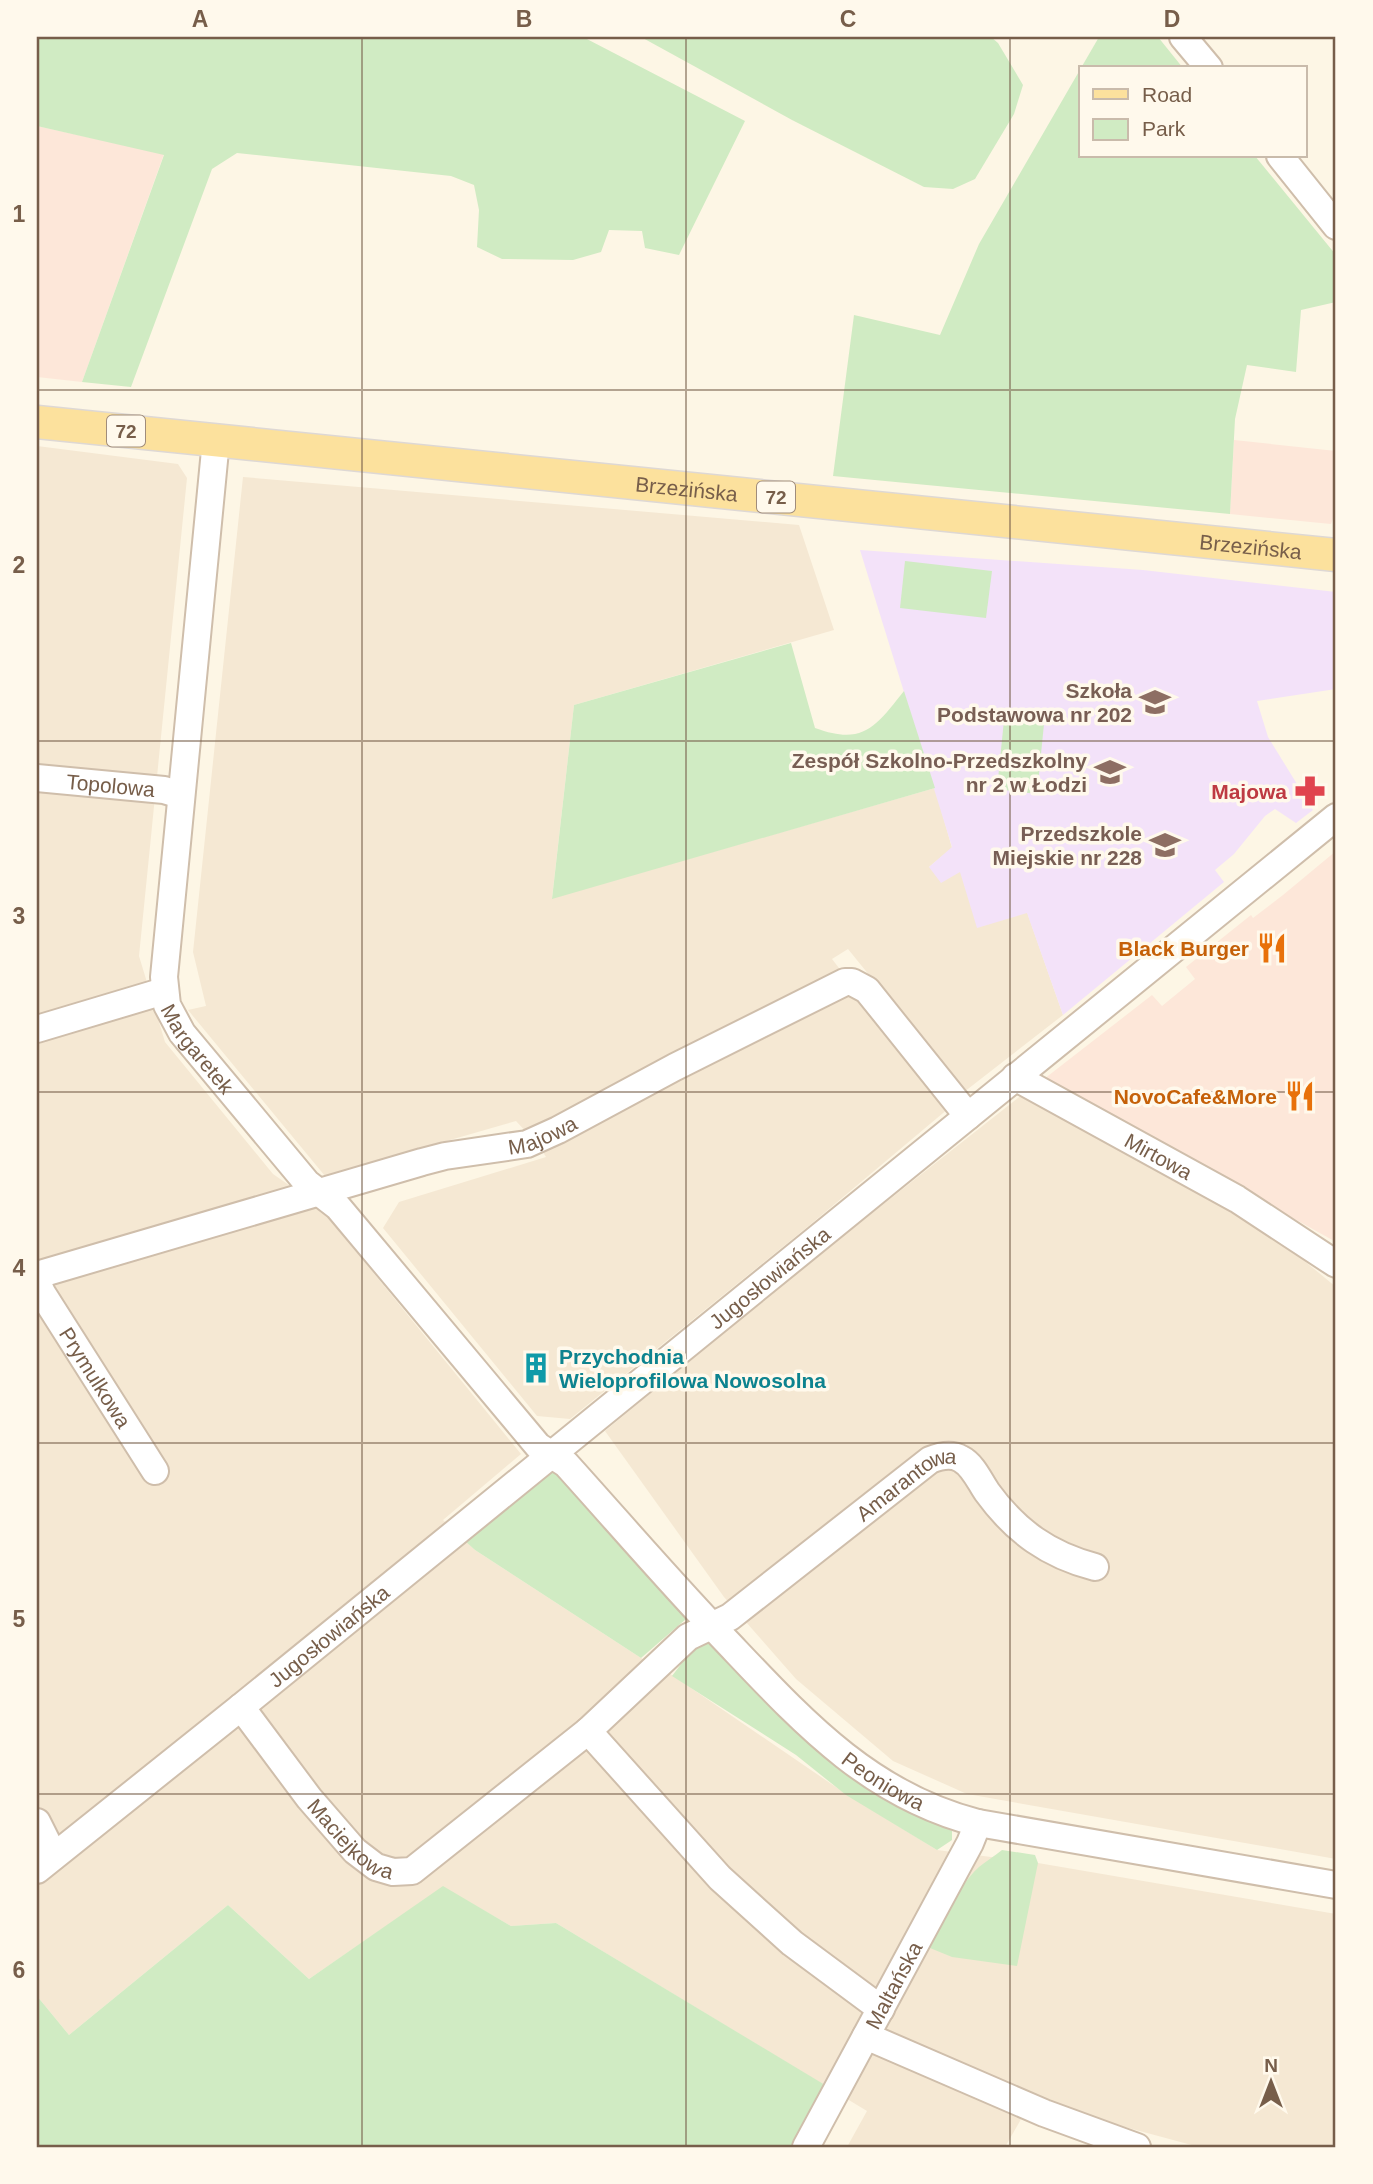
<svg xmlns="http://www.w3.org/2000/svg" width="1373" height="2184" font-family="Helvetica,sans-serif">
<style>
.residential{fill:#f5e8d3}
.commercial{fill:#fde7d9}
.education{fill:#f3e2f9}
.green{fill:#d0ebc3}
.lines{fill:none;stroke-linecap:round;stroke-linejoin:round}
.minor-casing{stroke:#cfbeab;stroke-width:30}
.major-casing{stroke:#ded8d4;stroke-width:35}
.minor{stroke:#fff;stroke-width:26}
.major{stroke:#fce19d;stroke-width:32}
.grid{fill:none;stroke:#775e4a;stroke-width:2;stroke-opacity:0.55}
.labels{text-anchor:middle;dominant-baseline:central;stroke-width:7;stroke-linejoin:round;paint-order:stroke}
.shield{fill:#fff9ec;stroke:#a08c7b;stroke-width:2}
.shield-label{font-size:19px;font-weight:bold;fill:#775e4a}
.street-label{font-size:21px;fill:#775e4a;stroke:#fff9ec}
.education-label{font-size:21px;font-weight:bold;fill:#785e54;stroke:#fff9ec;text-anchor:end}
.health-label{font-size:21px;font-weight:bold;fill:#be3a42;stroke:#fff9ec;text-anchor:end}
.food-label{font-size:21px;font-weight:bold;fill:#c56008;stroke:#fff9ec;text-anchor:end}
.culture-label{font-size:21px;font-weight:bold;fill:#0d838f;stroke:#fff9ec;text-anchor:start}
.neatline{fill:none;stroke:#775e4a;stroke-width:2.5}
.grid-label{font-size:23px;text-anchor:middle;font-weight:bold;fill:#775e4a}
</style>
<rect width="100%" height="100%" fill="#fdf6e5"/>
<g class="residential">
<path d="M37,446L178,464L187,478L139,956L165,1042L273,1174L319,1206L521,1454L443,1520L475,1550L641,1658L672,1675L846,1794L937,1850L1038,1863L1336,1914V2147H1199L1099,2120L1032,2095L1020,2121L1005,2147H847L867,2111L556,1923L511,1926L443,1887L309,1979L228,1905L69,2035L37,1996Z"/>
<path d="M243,477L799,525L834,630L574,705L552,898L935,788L952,848L929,867L960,872L1027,912L1063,1015L964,1092L848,949L832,959L842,972L529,1135L516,1121L325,1176L188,1010L206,1006L193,952Z"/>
<path d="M836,995L861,998L949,1108L811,1224L570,1419L537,1416L383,1228L399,1202L546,1157L541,1149Z"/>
<path d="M1023,1094L1273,1235L1336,1287V1859L967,1794L893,1761L796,1679L724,1597L605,1431L772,1292Z"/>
</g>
<g class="commercial">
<path d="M37,126L164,154L82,382L37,377Z"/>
<path d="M1234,440L1336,451V511L1331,524L1230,514Z"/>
<path d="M1336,851V1242L1044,1079L1152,995L1162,1006L1195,979L1186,967L1251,915L1253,918L1283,895Z"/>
</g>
<path class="education" d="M860,550L1143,570L1336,592V689L1257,701L1268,737L1313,810L1296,823L1275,809L1265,816L1234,854L1215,870L1224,882L1063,1015L1027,913L977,928L960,872L941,883L929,867L952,847Z"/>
<g class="green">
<path d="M37,37H583L745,121L679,255L645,248L642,231L609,230L601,252L573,260L502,259L477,247L479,210L474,185L451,176L237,153L212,169L131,387L82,382L164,155L37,126Z"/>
<path d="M641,37H991L998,43L1023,85L1014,114L975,179L953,189L924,187L792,120Z"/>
<path d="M1099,37H1158L1183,68H1081Z"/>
<path d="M1081,68V156H1255L1336,255V302L1301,310L1296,372L1247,365L1235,419L1230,514L833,476L854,315L940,335L979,244Z"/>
<path d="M905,561L992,571L986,618L900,608Z"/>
<path d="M791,643L815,728C864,746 876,726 904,691L935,788L552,899L574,705Z"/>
<path d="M1004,720L1044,724L1037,794L997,789Z"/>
<path d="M554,1468L686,1610V1619L641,1658L475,1550L465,1541Z"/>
<path d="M704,1644H713L827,1758L856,1780L952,1831V1840L937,1850L846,1795L796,1755L672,1676L694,1647Z"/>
<path d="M1002,1850L1035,1855L1038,1863L1017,1966L952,1957L930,1948L924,1958C934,1931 958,1886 979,1867C986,1861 995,1856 1002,1850Z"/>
<path d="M443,1886L511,1926L556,1923L830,2088L797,2147H37V1996L69,2035L228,1905L309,1979Z"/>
</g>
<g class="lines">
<g class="minor-casing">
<g id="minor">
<path d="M1183,37L1209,68"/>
<path d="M1280,156L1336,226"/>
<path id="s1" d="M216,440L164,977L167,1005L182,1033L307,1183L338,1207L538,1446L566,1464C621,1525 674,1587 731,1646C804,1723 871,1796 978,1823L1336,1885"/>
<path id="s2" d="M37,778L164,790L181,795"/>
<path d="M37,1029L164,991"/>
<path id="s3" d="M1015,1077L1237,1199L1336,1264"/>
<path id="s4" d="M37,1275L422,1162L445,1156L527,1144L558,1130L675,1067L845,982H852L867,990L968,1116"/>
<path id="s5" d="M37,1282L42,1293L155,1471"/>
<path id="s6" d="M241,1707L309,1798L355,1851L376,1867L393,1872L412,1871L588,1731L688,1637L730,1617L930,1460C940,1456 951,1453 961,1459C973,1465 980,1482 987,1492C1016,1532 1049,1555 1095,1567"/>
<path d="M588,1731L720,1878L792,1943L881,2009"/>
<path d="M37,1822L54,1856"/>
<path id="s7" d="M37,1870L241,1707L1336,817"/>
<path d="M866,2036L1044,2113L1137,2147"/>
<path id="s8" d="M806,2147L970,1843L978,1823"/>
</g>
</g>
<g class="major-casing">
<g id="major">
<path id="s9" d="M37,422L1336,555"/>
</g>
</g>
<use href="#minor" class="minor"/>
<use href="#major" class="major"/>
</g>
<path class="grid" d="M362,37V2147M686,37V2147M1010,37V2147M37,390H1336M37,741H1336M37,1092H1336M37,1443H1336M37,1794H1336"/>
<defs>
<g id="school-bare" transform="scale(2.415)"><path d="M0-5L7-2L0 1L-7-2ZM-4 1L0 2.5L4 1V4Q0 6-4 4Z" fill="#8d6e63" stroke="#fff9ec" stroke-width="2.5" paint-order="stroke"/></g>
<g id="pharmacy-bare" transform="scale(2.415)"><path d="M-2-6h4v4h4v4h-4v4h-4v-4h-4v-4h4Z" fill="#e0444e" stroke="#fff9ec" stroke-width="2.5" paint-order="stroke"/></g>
<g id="restaurant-bare" transform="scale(2.415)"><path d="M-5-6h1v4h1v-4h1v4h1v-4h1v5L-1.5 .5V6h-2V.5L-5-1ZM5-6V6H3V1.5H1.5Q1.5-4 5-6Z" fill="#e8710a" stroke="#fff9ec" stroke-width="2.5" paint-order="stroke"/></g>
<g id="building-bare" transform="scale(2.415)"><path d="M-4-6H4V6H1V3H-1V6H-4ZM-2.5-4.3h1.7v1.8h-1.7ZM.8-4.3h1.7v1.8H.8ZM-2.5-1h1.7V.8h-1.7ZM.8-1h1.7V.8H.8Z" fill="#0f9aa8" stroke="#fff9ec" stroke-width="2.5" paint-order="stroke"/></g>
</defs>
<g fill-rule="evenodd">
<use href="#school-bare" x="1155" y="702"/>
<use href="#school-bare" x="1110" y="772"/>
<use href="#pharmacy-bare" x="1310" y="791"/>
<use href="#school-bare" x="1165" y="845"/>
<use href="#restaurant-bare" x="1272" y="948"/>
<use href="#restaurant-bare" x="1300" y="1096"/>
<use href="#building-bare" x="536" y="1368"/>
</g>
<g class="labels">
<g class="shield">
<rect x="107" y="415.5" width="38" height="31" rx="5"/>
<rect x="757" y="481.5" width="38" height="31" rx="5"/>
</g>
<g class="shield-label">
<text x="126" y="431">72</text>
<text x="776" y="497">72</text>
</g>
<g class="street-label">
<text stroke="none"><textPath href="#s9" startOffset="653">Brzezińska</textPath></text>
<text stroke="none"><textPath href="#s9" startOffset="1220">Brzezińska</textPath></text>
<text stroke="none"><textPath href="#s2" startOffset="74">Topolowa</textPath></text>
<text stroke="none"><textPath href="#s1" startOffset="621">Margaretek</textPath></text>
<text stroke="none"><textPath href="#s4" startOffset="525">Majowa</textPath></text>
<text stroke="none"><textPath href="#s3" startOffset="164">Mirtowa</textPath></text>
<text stroke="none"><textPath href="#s7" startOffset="942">Jugosłowiańska</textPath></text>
<text stroke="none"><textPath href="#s5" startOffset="112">Prymulkowa</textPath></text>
<text stroke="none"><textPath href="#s6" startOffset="878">Amarantowa</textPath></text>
<text stroke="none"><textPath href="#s7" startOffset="374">Jugosłowiańska</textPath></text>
<text stroke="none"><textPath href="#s1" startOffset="1629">Peoniowa</textPath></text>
<text stroke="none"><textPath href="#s6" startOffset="173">Maciejkowa</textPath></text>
<text stroke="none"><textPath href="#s8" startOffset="184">Maltańska</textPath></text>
</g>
<g class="education-label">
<text x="1132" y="690">Szkoła<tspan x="1132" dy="24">Podstawowa nr 202</tspan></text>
<text x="1087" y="760">Zespół Szkolno-Przedszkolny<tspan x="1087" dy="24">nr 2 w Łodzi</tspan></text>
<text x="1142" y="833">Przedszkole<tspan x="1142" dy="24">Miejskie nr 228</tspan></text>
</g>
<g class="health-label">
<text x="1287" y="791">Majowa</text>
</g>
<g class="food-label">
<text x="1249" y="948">Black Burger</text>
<text x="1277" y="1096">NovoCafe&amp;More</text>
</g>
<g class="culture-label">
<text x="559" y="1356">Przychodnia<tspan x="559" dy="24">Wieloprofilowa Nowosolna</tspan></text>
</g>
</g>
<rect width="1373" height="2184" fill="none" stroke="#fff9ec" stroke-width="77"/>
<rect x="1079" y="66" width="228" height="91" fill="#fff9ec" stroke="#c9bbab" stroke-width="2"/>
<rect x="1093" y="89" width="35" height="10" fill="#fce19d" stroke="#c9bbab" stroke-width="2"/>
<text x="1142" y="102" font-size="21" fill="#775e4a">Road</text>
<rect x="1093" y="119" width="35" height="21" fill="#d0ebc3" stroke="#c9bbab" stroke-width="2"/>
<text x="1142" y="136" font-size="21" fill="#775e4a">Park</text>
<g transform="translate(1271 2082)" stroke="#fff9ec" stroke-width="5" paint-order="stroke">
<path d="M0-5L12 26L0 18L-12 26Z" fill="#775e4a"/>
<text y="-10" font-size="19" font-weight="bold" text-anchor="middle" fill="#775e4a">N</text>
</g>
<rect x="38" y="38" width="1296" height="2108" class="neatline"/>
<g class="grid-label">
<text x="200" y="27">A</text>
<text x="524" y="27">B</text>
<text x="848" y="27">C</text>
<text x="1172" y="27">D</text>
<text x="19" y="222">1</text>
<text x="19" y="573">2</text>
<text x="19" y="924">3</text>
<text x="19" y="1276">4</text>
<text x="19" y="1627">5</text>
<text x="19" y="1978">6</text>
</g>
</svg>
